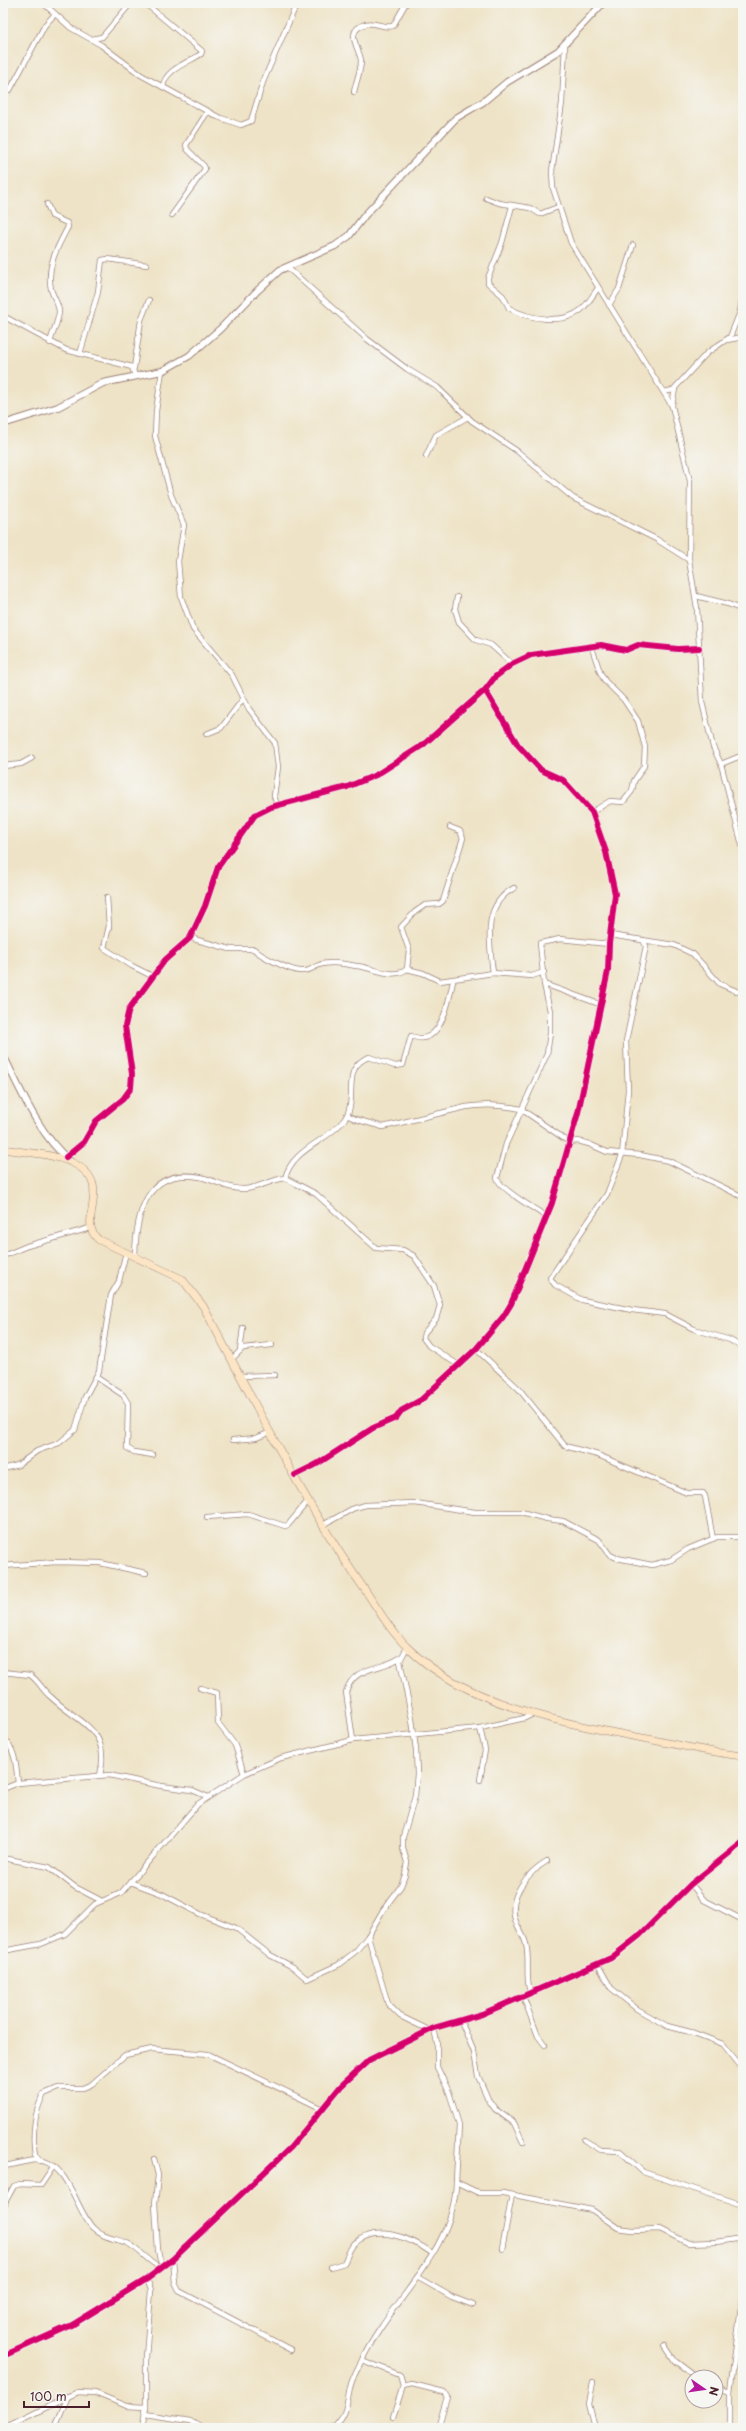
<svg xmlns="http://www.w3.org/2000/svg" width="746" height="2431" font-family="'Playpen Sans',sans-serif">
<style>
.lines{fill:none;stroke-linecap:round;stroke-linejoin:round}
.minor-casing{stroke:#9c8178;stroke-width:6}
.tertiary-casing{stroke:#9c8178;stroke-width:8}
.secondary-casing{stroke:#9c8178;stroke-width:8}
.minor{stroke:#fff;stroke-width:4.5}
.tertiary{stroke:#fff;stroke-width:6}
.secondary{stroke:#fce5c4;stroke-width:7}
.cycleway-casing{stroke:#f6f6f2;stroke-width:8}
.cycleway{stroke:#d6006c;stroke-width:6}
</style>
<rect width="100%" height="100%" fill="#f6f6f2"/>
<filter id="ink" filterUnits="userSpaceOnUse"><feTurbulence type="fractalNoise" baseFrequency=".025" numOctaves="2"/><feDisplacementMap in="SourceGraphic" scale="8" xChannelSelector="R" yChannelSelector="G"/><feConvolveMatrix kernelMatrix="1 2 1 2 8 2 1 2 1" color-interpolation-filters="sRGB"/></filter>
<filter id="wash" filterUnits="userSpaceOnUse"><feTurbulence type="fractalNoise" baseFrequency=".012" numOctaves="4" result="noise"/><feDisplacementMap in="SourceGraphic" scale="16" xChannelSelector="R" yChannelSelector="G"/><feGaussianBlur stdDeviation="0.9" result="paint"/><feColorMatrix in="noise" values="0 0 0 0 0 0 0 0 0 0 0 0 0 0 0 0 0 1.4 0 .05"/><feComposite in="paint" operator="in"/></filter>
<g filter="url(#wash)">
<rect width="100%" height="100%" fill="#eee3c6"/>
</g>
<g filter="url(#ink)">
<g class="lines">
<g class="minor-casing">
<g id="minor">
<path d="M43,3L71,28L101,45L141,75L218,117L241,125L251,121L263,82L297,3"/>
<path d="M145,3L202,51L201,54C189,62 164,70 163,87"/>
<path d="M91,39L102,37L131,3"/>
<path d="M565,46L562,103L552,171L553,188L571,243L672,406L690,481L689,560L697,608L702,702L713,747L721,764L743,849"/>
<path d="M10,90L45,25L55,14"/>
<path d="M354,92C356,82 361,70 361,61C361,50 342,31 366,24C375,21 384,29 393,26L406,3"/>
<path d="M486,198L499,203L530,208L540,214L558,207"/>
<path d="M47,204L52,216L67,223L68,227C58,246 46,266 51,289C53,297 59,304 59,312C58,323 52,333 50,343"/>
<path d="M512,206L502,243L488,278V283L503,296L509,308C528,319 563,325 581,310C588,304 593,295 598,288"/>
<path d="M172,215L205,169L204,166L187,149L186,145L208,111"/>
<path d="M287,267L367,339L407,369L437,387L472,421L517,451L573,498L656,539L689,560"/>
<path d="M609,305L619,289L633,245"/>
<path d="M3,316L66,350L132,367L135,376"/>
<path d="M727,340L743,337"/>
<path d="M80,354L98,292L102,260L108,259L147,265"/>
<path d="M134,368L141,320L149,300"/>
<path d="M162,371L156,411L155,436L171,495L184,525L178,561L181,597L193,629L232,675L249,709L275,743L278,767L274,796L277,805"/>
<path d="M664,392L673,390L707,353L730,337L740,312L743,293"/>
<path d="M672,405L675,389"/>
<path d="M426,456L436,435L468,417"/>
<path d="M696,596L728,604L743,610"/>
<path d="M457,597L455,609L459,622L476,640L491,645L512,664"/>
<path d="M206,734L221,728L243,699"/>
<path d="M721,764L743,755"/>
<path d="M3,766L21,764L32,758"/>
<path d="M592,812L610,801L623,802L632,791L634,781L644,766L645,747L638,721L624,700L605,681L600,672L592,648"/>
<path d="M107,897L109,926L104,948L132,966L152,976"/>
<path d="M610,935L674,945L693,954L720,984L743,994"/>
<path d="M190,938L230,949H254C260,956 289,970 300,971C310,972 311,968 319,965C329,961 347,964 356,966C372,967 393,980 407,969L423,973L440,981L493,973L532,976L544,972"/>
<path d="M643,940L646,946L626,1041L628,1090L622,1155L607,1194L550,1278L555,1285L582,1300L632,1310L665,1314L694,1329L730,1340L743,1348"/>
<path d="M407,969L409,950L401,927L415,912L425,905L439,904L443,901L463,838L460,831L450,827"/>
<path d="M493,973C490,943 481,906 514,888"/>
<path d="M544,984L602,1005"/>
<path d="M347,1115L355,1119L383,1127L466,1107C484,1104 504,1105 521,1109L569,1142L578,1141L589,1144L607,1152L640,1155L669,1161L743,1197"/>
<path d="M66,1157L84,1142L96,1121L123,1099L131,1088L132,1074L125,1026L129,1009L165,960L190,938L205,906L218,867L255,815L271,807L347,787L376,775L423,745L485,690L495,677L512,664L531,655L601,645L626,650L638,645L678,649L699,648"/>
<path d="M285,1178C293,1148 327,1142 344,1120C360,1099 339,1068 369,1057L395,1066L403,1065L411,1036C414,1037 420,1039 423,1038C443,1036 450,996 453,981"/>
<path d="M546,1216C536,1210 499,1188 497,1178L506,1144L547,1054L550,1033V1011L544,984L540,943L560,939L609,944"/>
<path d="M3,1256L27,1246L90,1228"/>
<path d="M135,1256C136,1214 146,1167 200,1177C215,1180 229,1190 244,1189C258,1188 271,1180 285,1178L316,1194L376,1248L403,1250L414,1256L434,1286L440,1305L436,1319L424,1333L423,1338L429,1346L457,1364"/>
<path d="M476,1349L519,1389L565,1446L598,1455L687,1493H703L705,1496L713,1539"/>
<path d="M240,1351L243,1328"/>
<path d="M232,1359L243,1348L272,1345"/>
<path d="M241,1376L275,1375"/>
<path d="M96,1377L123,1395L128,1403L127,1448L134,1452L153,1455"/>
<path d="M233,1440L256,1438L271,1432"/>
<path d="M3,1469L18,1465L37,1451L59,1443L75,1430L85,1397L99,1371L111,1295L119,1281L126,1252"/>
<path d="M295,1475L317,1464L373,1428L396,1418L401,1411L421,1400L476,1349L503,1317L511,1304L552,1203L578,1113L608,971L609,944L615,894L606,852L592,812L563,780L541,770L518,745L485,690"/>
<path d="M207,1517L248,1514L285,1526L288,1525L308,1501"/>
<path d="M323,1525L354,1508L366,1505L415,1503L475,1512H521L547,1519L563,1521L599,1540L610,1555L617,1558L652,1565L671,1560L688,1549L717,1537H743"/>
<path d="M3,1566L56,1562L100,1563L146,1573"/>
<path d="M3,1672L30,1675C39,1681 43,1691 51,1697C79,1724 111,1728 100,1775"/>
<path d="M200,1688L217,1693L218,1723L235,1745L244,1774"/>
<path d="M480,1728L485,1750L480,1780"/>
<path d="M3,1737C16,1750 16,1766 18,1783"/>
<path d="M353,1740L346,1692C354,1664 383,1671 401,1657"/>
<path d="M3,1789L18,1783L109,1775L161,1786L192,1790L208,1797"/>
<path d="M3,1858L49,1867L75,1887L100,1900"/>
<path d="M130,1882L162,1894L200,1914L236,1928L270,1955L293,1967L307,1979L338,1965L356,1951L368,1936L383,1910L401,1886L405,1875L407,1862L403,1849V1837L415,1796L417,1774L416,1750L412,1719L400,1661L407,1647"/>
<path d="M691,1884L704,1900L743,1920"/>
<path d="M368,1936L388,2004L400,2016L429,2030"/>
<path d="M3,1951L41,1944L65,1934L95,1904L121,1893L198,1804L244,1774L281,1758L353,1740L480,1728L525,1718L533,1714"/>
<path d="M598,1965L611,1988L637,2009L667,2026L694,2033L723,2044L743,2069"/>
<path d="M530,1992C525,1976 530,1960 526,1944C524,1935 517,1927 515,1919C508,1896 528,1872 547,1861"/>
<path d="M523,1996L538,2036L545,2045"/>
<path d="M461,2021L474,2052L478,2076L488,2099L495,2109L514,2123L523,2142"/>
<path d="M434,2028L437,2043V2067L449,2092L459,2125L456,2182L479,2193H503L592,2210L618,2228L632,2230L660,2229L688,2243L716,2242L743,2238"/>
<path d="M584,2140L601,2150L620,2151L643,2172L743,2205"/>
<path d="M154,2159L158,2175L155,2204L158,2250L160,2260L165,2265"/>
<path d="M40,2161L35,2155C32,2137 34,2111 44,2094L58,2088H83L92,2084L125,2055L152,2049L208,2054L321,2108"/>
<path d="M3,2166C14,2165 25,2161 36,2160C68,2160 76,2211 93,2228C104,2239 117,2238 129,2244C141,2251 149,2262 161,2268"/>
<path d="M3,2206L14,2186L20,2184L41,2185L53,2167"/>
<path d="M502,2249L512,2195"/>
<path d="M173,2259L175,2283L179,2291L291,2350"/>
<path d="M331,2267L344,2263C347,2258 349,2249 354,2244C376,2223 411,2238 432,2253"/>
<path d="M417,2277L452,2297L473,2305"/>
<path d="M665,2346L675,2361L696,2377"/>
<path d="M3,2356L72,2325L147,2279L173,2259L291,2147L341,2086L369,2060L434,2028L482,2014L611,1958L639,1936L691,1884L743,1842"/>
<path d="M362,2360L400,2375L403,2386L393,2417"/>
<path d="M593,2382L589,2404L595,2428"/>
<path d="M403,2386L412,2384L444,2392L447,2397L438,2428"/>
<path d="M716,2387L730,2392"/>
<path d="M145,2414L190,2421L202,2428"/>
<path d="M4,2428L78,2392L95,2393L127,2406L146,2407"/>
<path d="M55,2428L68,2396"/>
<path d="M142,2428L146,2407V2358L151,2290L147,2279"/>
<path d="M333,2428C346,2418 347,2403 350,2388C352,2378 358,2368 362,2360C390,2301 455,2251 456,2182"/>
<path d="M730,2428V2392L743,2292"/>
</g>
</g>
<g class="tertiary-casing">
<g id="tertiary">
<path d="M3,424L58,407L103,383L162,371L189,356L220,329L258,290L280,270L335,246L349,236L365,215L456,118L483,102L507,82L558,51L603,3"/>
<path d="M3,1055C21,1091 39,1135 70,1161"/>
</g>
</g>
<g class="secondary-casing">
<path id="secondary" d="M3,1149C25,1153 52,1153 73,1163C117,1185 74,1220 99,1240L182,1279L203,1306C255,1402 302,1501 365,1590C378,1609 391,1632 408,1648C468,1707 573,1725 653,1740C683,1746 713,1753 743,1756"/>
</g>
<use href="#minor" class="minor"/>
<use href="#tertiary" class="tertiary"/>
<use href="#secondary" class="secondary"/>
<g class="cycleway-casing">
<g id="cycleway">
<path d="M66,1157L84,1142L96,1121L123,1099L131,1088L132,1074L125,1026L129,1009L165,960L190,938L205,906L218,867L255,815L271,807L347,787L376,775L423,745L485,690L495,677L512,664L531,655L601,645L626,650L638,645L678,649L699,648"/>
<path d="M295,1475L317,1464L373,1428L396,1418L401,1411L421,1400L476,1349L503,1317L511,1304L552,1203L578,1113L608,971L609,944L615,894L606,852L592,812L563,780L541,770L518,745L485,690"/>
<path d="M3,2356L72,2325L147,2279L173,2259L291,2147L341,2086L369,2060L434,2028L482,2014L611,1958L639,1936L691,1884L743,1842"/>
</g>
</g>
<use href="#cycleway" class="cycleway"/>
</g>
</g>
<rect width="746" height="2431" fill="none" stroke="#f6f6f2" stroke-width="16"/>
<g transform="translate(704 2389) rotate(103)"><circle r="19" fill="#f6f6f2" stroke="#b1a0a2"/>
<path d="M0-3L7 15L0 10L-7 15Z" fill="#b5179e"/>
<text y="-6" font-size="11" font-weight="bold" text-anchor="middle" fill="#4a1f2b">N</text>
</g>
<path d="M24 2401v6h65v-6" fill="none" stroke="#4a1f2b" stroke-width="2"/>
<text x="30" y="2401" font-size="12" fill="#4a1f2b" stroke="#f6f6f2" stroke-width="3" paint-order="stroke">100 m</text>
</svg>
